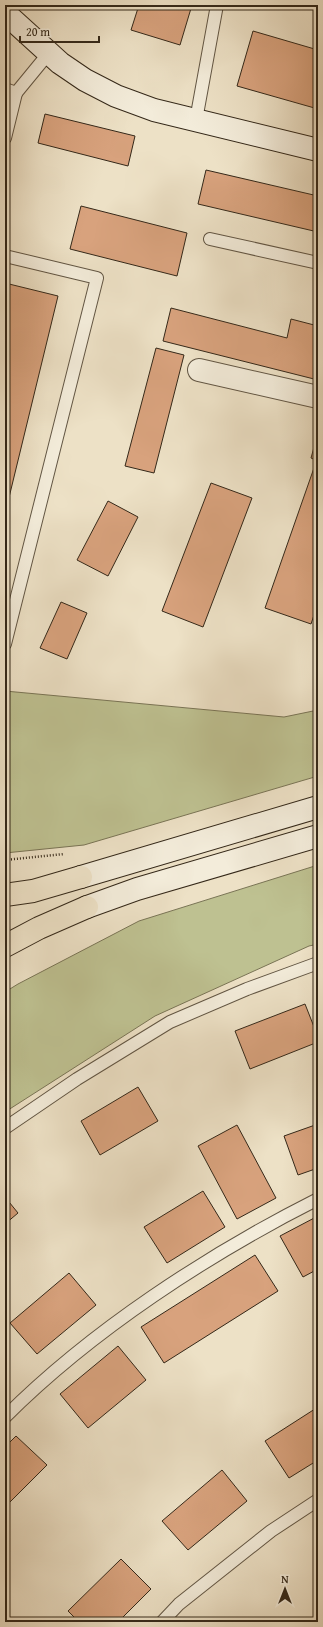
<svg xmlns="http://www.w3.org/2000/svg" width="323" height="1627" font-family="'Gentium Book Plus',serif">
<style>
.green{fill:#bec191;stroke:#797455}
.building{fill:#d8a27d;stroke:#342819}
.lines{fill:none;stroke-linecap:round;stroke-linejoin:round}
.lane-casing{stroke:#625644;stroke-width:14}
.street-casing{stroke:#625644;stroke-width:24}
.secondary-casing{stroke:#342819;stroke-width:24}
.highway-casing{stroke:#342819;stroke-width:24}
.path{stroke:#342819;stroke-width:2.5;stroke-dasharray:1 2;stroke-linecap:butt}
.lane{stroke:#f3ecda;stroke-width:12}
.street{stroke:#f3ecda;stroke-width:22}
.secondary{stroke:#f3ecda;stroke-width:22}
.highway{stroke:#ede1c6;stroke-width:22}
</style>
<rect width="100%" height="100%" fill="#ede1c6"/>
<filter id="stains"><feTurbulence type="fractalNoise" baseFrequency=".005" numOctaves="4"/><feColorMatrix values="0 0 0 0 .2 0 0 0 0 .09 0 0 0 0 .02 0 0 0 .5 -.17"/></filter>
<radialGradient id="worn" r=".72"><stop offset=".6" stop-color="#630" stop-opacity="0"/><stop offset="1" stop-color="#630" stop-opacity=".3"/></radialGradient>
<g class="green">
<path d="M5,691L284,717L318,710V776L84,845L5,853Z"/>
<path d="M318,865V944L309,946L155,1016L5,1112V992L18,984L139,921Z"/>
</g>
<g class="building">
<path d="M139,5H192L180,45L131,30Z"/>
<path d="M253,31L318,50V109L237,86Z"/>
<path d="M45,114L135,136L128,166L38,143Z"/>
<path d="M206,170L318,196V232L198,204Z"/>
<path d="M81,206L187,233L177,276L70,249Z"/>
<path d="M5,283L58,296L5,514Z"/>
<path d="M171,308L287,338L291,319L318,326V380L163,341Z"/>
<path d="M156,348L184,355L154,473L125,466Z"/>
<path d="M318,433V461L311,458Z"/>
<path d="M315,465L318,466V603L311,624L265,608Z"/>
<path d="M211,483L252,498L203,627L162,611Z"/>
<path d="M108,501L138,517L108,576L77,560Z"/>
<path d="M61,602L87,613L67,659L40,648Z"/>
<path d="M305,1004L318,1037V1042L250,1069L235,1031Z"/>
<path d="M138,1087L158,1121L100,1155L81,1121Z"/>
<path d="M318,1124V1168L298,1175L284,1136Z"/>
<path d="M237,1125L276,1198L237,1219L198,1146Z"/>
<path d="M203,1191L225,1227L167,1263L144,1227Z"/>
<path d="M5,1197L18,1213L5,1224Z"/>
<path d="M318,1216V1269L303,1277L280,1236Z"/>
<path d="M255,1255L278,1291L164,1363L141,1327Z"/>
<path d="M69,1273L96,1305L37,1354L10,1323Z"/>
<path d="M118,1346L146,1380L88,1428L60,1394Z"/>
<path d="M318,1407V1460L289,1478L265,1441Z"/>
<path d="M16,1436L47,1465L5,1507V1447Z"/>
<path d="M222,1470L247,1501L188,1550L162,1521Z"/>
<path d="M121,1559L151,1589L118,1622H79L68,1611Z"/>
</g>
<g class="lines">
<g class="lane-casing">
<g id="lane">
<path d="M5,89L16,93L48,54"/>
<path d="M196,120L217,5"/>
<path d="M5,138L16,93"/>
<path d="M210,239L318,263"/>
<path d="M5,256L97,278L5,644"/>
<path d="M5,1128L77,1079L170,1022L247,989L318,963"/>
<path d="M5,1417C92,1330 209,1254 318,1199"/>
<path d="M162,1622L179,1604L271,1531L318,1500"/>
</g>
</g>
<g class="street-casing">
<path id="street" d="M199,370L318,397"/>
</g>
<g class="secondary-casing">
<g id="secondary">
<path d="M5,13L60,63L85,80L116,96L154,110L318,150"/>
<path d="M81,877L318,807"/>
<path d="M87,907L137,889L318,836"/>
</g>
</g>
<g class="highway-casing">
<g id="highway">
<path d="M5,895L33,891L81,877"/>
<path d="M5,946L39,928L87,907"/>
</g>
</g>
<path class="path" d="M5,860L64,854"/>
<use href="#lane" class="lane"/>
<use href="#street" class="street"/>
<use href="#secondary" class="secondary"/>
<use href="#highway" class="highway"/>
</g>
<rect width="323" height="1627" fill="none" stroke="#ede1c6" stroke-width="20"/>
<rect x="6" y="6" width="311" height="1615" fill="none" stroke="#342819" stroke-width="2"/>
<rect x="10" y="10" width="303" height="1607" fill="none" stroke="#342819"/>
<g transform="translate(285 1589)" stroke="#f3ecda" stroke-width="3" paint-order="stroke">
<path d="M0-3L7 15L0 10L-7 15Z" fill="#342819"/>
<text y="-6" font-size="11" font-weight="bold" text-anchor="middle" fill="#342819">N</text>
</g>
<path d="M20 36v6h79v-6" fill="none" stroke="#342819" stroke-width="2"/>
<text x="26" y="36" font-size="12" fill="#342819" stroke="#f3ecda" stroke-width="3" paint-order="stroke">20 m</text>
<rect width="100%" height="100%" filter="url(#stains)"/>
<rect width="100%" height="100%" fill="url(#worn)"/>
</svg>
